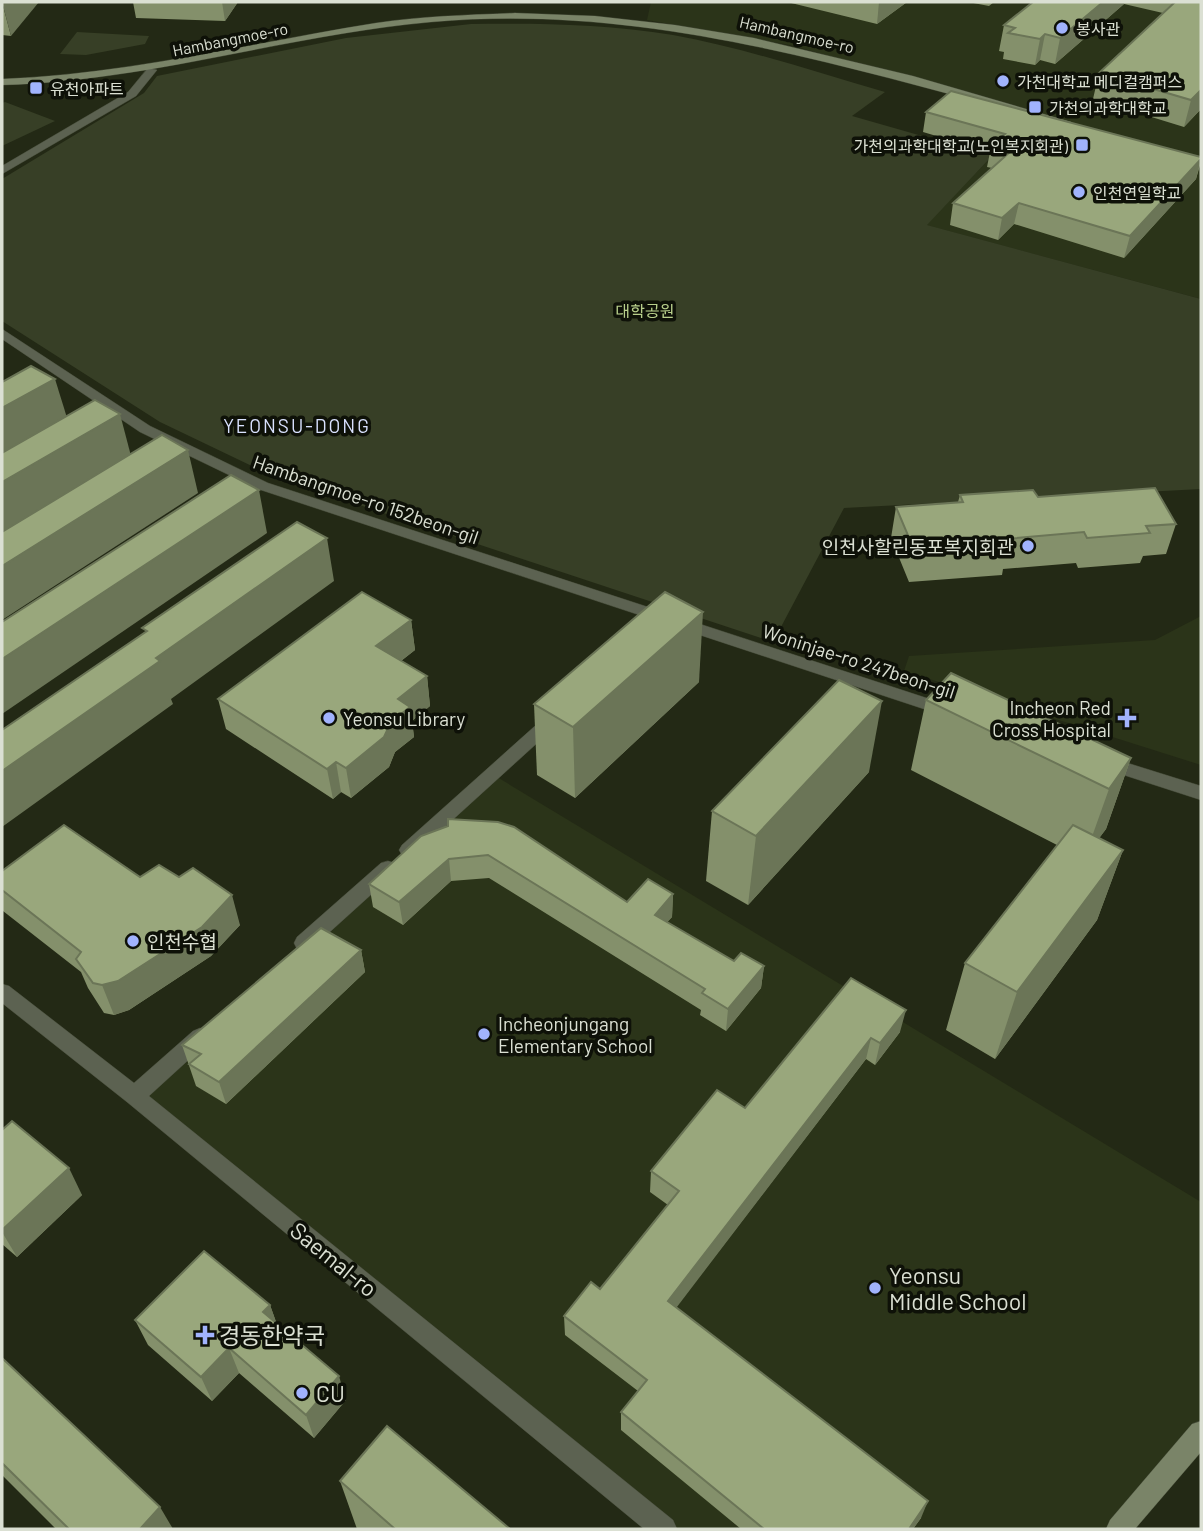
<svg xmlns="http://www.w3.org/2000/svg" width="1203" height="1531" font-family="Barlow,'Noto Sans KR',sans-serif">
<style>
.built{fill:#2b3419}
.green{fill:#373f26}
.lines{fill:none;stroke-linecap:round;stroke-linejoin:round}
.tertiary-casing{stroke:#404633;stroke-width:1}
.secondary-casing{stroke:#404633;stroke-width:1}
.tertiary{fill:#5c6251;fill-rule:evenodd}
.secondary{fill:#7a8468;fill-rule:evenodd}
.wall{fill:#84906b}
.shaded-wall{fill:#6b7557}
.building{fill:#99a77c;stroke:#6b7557;stroke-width:2}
.poi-dot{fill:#a1b3fd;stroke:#0e1108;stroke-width:2.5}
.labels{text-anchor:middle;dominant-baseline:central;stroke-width:7;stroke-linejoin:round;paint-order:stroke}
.far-poi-label{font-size:16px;fill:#dbe0d3;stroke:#0e1108;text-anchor:start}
.far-street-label{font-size:16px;fill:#dbe0d3;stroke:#0e1108}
.far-park-label{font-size:16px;fill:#b8cf8b;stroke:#0e1108}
.far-quarter-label{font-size:19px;letter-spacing:2px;fill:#dae2ff;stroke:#0e1108}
.street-label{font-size:19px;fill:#dbe0d3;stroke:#0e1108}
.poi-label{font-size:19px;fill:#dbe0d3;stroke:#0e1108;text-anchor:start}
.near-street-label{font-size:23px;fill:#dbe0d3;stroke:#0e1108}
.near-poi-label{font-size:23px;fill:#dbe0d3;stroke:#0e1108;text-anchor:start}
</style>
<rect width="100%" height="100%" fill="#232915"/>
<g class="built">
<path d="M651,2H1201V299L926,225L1018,129L1048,117L790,45L647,20Z"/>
<path d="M1201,616V765L904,671L909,656L1155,640Z"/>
<path d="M492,774L1201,1202V1433L1119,1529H664L135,1096Z"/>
</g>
<g class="green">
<path d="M471,24C539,23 606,24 673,35C745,48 815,72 885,92L852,116L992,156L927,225L1201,299V489L844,508L773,642L275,477L160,422L2,321V179L144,93L157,76L346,38Z"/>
<path d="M77,32L149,36L145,44L86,55L60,54Z"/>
<path d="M5,102L55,121L2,146V103Z"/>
</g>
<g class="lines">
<g class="tertiary-casing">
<g id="tertiary">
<path d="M148,68L157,70L136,96L2,174V166L128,92Z"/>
<path d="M2,329L150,426L268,483L951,706L953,710L945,716L939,714L258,489L140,432L2,339Z"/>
<path d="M551,715L557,717L560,721L557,725L414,855H402L399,850L402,845L545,717Z"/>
<path d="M1105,756L1201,786V800L1099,767L1096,762L1099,757Z"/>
<path d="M388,861L395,863L397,868L395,873L311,949L304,951L297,949L294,943L297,937L381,863Z"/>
<path d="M2,984L9,986L134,1083L193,1031L200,1028L207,1031L210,1037L207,1043L149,1096L673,1520L677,1529H644L127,1102L2,1003Z"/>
</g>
</g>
<g class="secondary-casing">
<g id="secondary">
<path d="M515,13L595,16L675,25L754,38L913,76L1071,122L1066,125C856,71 652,2 431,22C286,35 150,81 2,85V79C129,74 251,43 376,23C422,16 468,15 515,13Z"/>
<path d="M1201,1421V1452L1135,1529H1106L1110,1520L1192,1424Z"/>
</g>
</g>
<use href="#tertiary" class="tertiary"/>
<use href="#secondary" class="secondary"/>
</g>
<g class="wall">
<path d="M2,2L11,36L2,35Z"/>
<path d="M133,2H238L225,21L136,18Z"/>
<path d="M787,2H907L877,24Z"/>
<path d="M968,2H994L989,6Z"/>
<path d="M1033,2H1201V109L1184,127L1093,99L1099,73L1163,13L1124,4L1055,64L1040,60L1035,65L1003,59L1004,52L999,51L1004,25Z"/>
<path d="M926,112L1201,157V162L1196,179L1124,258L1014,224L998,240L950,225L953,203L992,168L987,167L990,152L923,132Z"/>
<path d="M960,495L1038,497L1176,524L1166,554L1143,556L1140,563L1078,568L1076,563L1003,569L1002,575L909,582L891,538L896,507L958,502Z"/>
<path d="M411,620L415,650L401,661L427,676L430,706L412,721L414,737L395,752L389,767L351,798L341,792L333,799L226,729L218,699Z"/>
<path d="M699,682L575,798L537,775L534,704Z"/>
<path d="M926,700L1131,758L1106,829L1099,838L1123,850L1097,920L995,1059L946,1030L965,963L1057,845L911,770Z"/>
<path d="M869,772L748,905L706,881L712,811Z"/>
<path d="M448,826L627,902L673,894L672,917L667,922L734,961L764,966L761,988L726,1031L700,1015L701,1010L489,878L451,881L403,925L373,907L369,884Z"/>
<path d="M2,871L140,877L240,925L211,956L129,1010L114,1015L104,1013L88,988L81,972L3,911L2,908Z"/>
<path d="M361,950L365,972L226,1104L196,1086L182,1045Z"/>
<path d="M851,978L900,1032L875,1065L866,1059L676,1307L921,1518L913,1529H741L621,1430V1412L638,1391L565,1335L564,1316L600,1289L668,1205L650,1192L651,1171L745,1108Z"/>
<path d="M2,1130L82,1195L17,1257L2,1244Z"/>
<path d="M270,1305L276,1322L346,1400L314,1438L239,1373L212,1401L148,1345L135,1320Z"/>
<path d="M2,1358L173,1529H56L2,1475Z"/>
<path d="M340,1481L510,1529H357Z"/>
</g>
<g class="shaded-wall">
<path d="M2,2H39L11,36Z"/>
<path d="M222,2H238L225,21Z"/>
<path d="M879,2H907L877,24Z"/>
<path d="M1103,2H1124V4L1055,64L1060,38Z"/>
<path d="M1045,34L1040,60L1035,65L1040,39Z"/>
<path d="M1201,90V109L1184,127L1191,100Z"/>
<path d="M1201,159L1196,179L1124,258L1130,236Z"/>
<path d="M1019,203L1014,224L998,240L1002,218Z"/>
<path d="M55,379L68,421L2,459V408Z"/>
<path d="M120,414L131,456L2,534V482Z"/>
<path d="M188,450L198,493L2,620V566Z"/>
<path d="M259,490L267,533L2,714V659Z"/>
<path d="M327,538L334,581L171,699L173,704L2,827V771L156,658Z"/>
<path d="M703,612L699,682L575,798L573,727Z"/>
<path d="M411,620L415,650L380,677L376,646Z"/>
<path d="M427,676L430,706L412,721L414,737L395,752L389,767L351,798L346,768L391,722L398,699Z"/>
<path d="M882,701L869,772L748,905L756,836Z"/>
<path d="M1131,758L1106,829L1084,859L1109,789Z"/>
<path d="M336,762L341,792L333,799L327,769Z"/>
<path d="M1123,850L1097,920L995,1059L1017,992Z"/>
<path d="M449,859L451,881L403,925L399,902Z"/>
<path d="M673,894L672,917L654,937L655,915Z"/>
<path d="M232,895L240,925L211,956L129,1010L114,1015L102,985Z"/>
<path d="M361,950L365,972L226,1104L219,1082Z"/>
<path d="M764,966L761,988L726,1031L728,1009Z"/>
<path d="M906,1010L900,1032L875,1065L880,1043Z"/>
<path d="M871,1038L866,1059L667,1320L668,1301Z"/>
<path d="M69,1168L82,1195L17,1257L2,1232V1230Z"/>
<path d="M270,1305L279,1330L263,1312Z"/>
<path d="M229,1348L239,1373L212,1401L201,1377Z"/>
<path d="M339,1376L346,1400L314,1438L306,1415Z"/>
<path d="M928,1501L921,1518L913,1529H909Z"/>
<path d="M160,1507L173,1529H140Z"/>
</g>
<g class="building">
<path d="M1033,2H1103L1060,38L1045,34L1040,39L1008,33L1015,28L1004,25Z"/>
<path d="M1175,2H1201V90L1191,100L1099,73Z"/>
<path d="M951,91L1201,157V159L1130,236L1019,203L1002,218L953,203L1011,151L991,146L1005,134L926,112Z"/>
<path d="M31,366L55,379L2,408V382Z"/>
<path d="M95,400L120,414L2,482V453Z"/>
<path d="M162,435L188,450L2,566V532Z"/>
<path d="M231,475L259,490L2,659V622Z"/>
<path d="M1155,488L1176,524L1146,526L1150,533L1087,538L1084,532L1006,539L1009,544L915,552L896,507L963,502L960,495L1033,490L1038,497Z"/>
<path d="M297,522L327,538L156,658L160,661L2,771V730L147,631L142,628Z"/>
<path d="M362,592L411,620L376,646L427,676L398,699L410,707L391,722L384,737L346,768L336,762L327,769L218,699Z"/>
<path d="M665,592L703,612L573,727L534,704Z"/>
<path d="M951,673L1131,758L1109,789L926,700Z"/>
<path d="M839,680L882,701L756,836L712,811Z"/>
<path d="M448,819L498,822L514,827L627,902L648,879L673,894L655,915L734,961L741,953L764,966L728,1009L702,993L705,989L488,855L449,859L399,902L369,884L421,836L448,826Z"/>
<path d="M64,825L140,877L159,865L179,877L193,868L232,895L202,927L118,981L102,985L93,983L76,959L81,952L2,890V871Z"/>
<path d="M1073,825L1123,850L1017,992L965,963Z"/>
<path d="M321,928L361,950L219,1082L189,1064L201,1054L182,1045Z"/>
<path d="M851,978L906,1010L880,1043L871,1038L668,1301L928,1501L909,1529H764L621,1412L647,1380L564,1316L591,1282L600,1289L679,1191L651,1171L717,1090L745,1108Z"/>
<path d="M12,1121L69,1168L2,1230V1130Z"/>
<path d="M204,1251L270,1305L263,1312L339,1376L306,1415L229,1348L201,1377L135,1320Z"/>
<path d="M2,1358L160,1507L140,1529H69L2,1463Z"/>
<path d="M387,1426L510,1529H395L340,1481Z"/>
</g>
<g class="poi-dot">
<circle cx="1062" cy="28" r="7"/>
<circle cx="1003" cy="81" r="7"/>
<rect x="29" y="81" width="14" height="14" rx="3.5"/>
<rect x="1028" y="100" width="14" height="14" rx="3.5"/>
<rect x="1075" y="138" width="14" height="14" rx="3.5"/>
<circle cx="1079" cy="192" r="7"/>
<circle cx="1028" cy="546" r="7"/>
<circle cx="329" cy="718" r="7"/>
<path d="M1123.5 707.5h7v7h7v7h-7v7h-7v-7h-7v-7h7z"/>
<circle cx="133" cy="941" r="7"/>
<circle cx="484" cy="1034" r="7"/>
<circle cx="875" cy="1288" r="7"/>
<path d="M201.5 1324.5h7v7h7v7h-7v7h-7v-7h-7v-7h7z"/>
<circle cx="302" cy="1393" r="7"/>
</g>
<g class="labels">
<g class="far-poi-label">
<text x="1076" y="28">봉사관</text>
<text x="1017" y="81">가천대학교 메디컬캠퍼스</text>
<text x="50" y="88">유천아파트</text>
<text x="1049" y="107">가천의과학대학교</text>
<text x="1068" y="145" text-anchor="end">가천의과학대학교(노인복지회관)</text>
<text x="1093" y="192">인천연일학교</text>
</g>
<g class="far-street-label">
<text transform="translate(797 34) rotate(13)">Hambangmoe-ro</text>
<text transform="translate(230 39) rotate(-11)">Hambangmoe-ro</text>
</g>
<g class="far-park-label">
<text x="645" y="310">대학공원</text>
</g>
<g class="far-quarter-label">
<text x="297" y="425">YEONSU-DONG</text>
</g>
<g class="street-label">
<text transform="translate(366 499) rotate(19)">Hambangmoe-ro 152beon-gil</text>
<text transform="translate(859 661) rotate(18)">Woninjae-ro 247beon-gil</text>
</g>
<g class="poi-label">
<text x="1014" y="546" text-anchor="end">인천사할린동포복지회관</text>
<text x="1111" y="707" text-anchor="end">Incheon Red<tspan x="1111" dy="22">Cross Hospital</tspan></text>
<text x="343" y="718">Yeonsu Library</text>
<text x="147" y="941">인천수협</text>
<text x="498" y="1023">Incheonjungang<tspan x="498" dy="22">Elementary School</tspan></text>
</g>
<g class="near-street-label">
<text transform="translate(334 1259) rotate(39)">Saemal-ro</text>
</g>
<g class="near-poi-label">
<text x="889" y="1275">Yeonsu<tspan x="889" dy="26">Middle School</tspan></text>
<text x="219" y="1335">경동한약국</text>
<text x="316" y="1393">CU</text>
</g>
</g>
<rect width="1203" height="1531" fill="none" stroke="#dbe0d3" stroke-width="7"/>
</svg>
